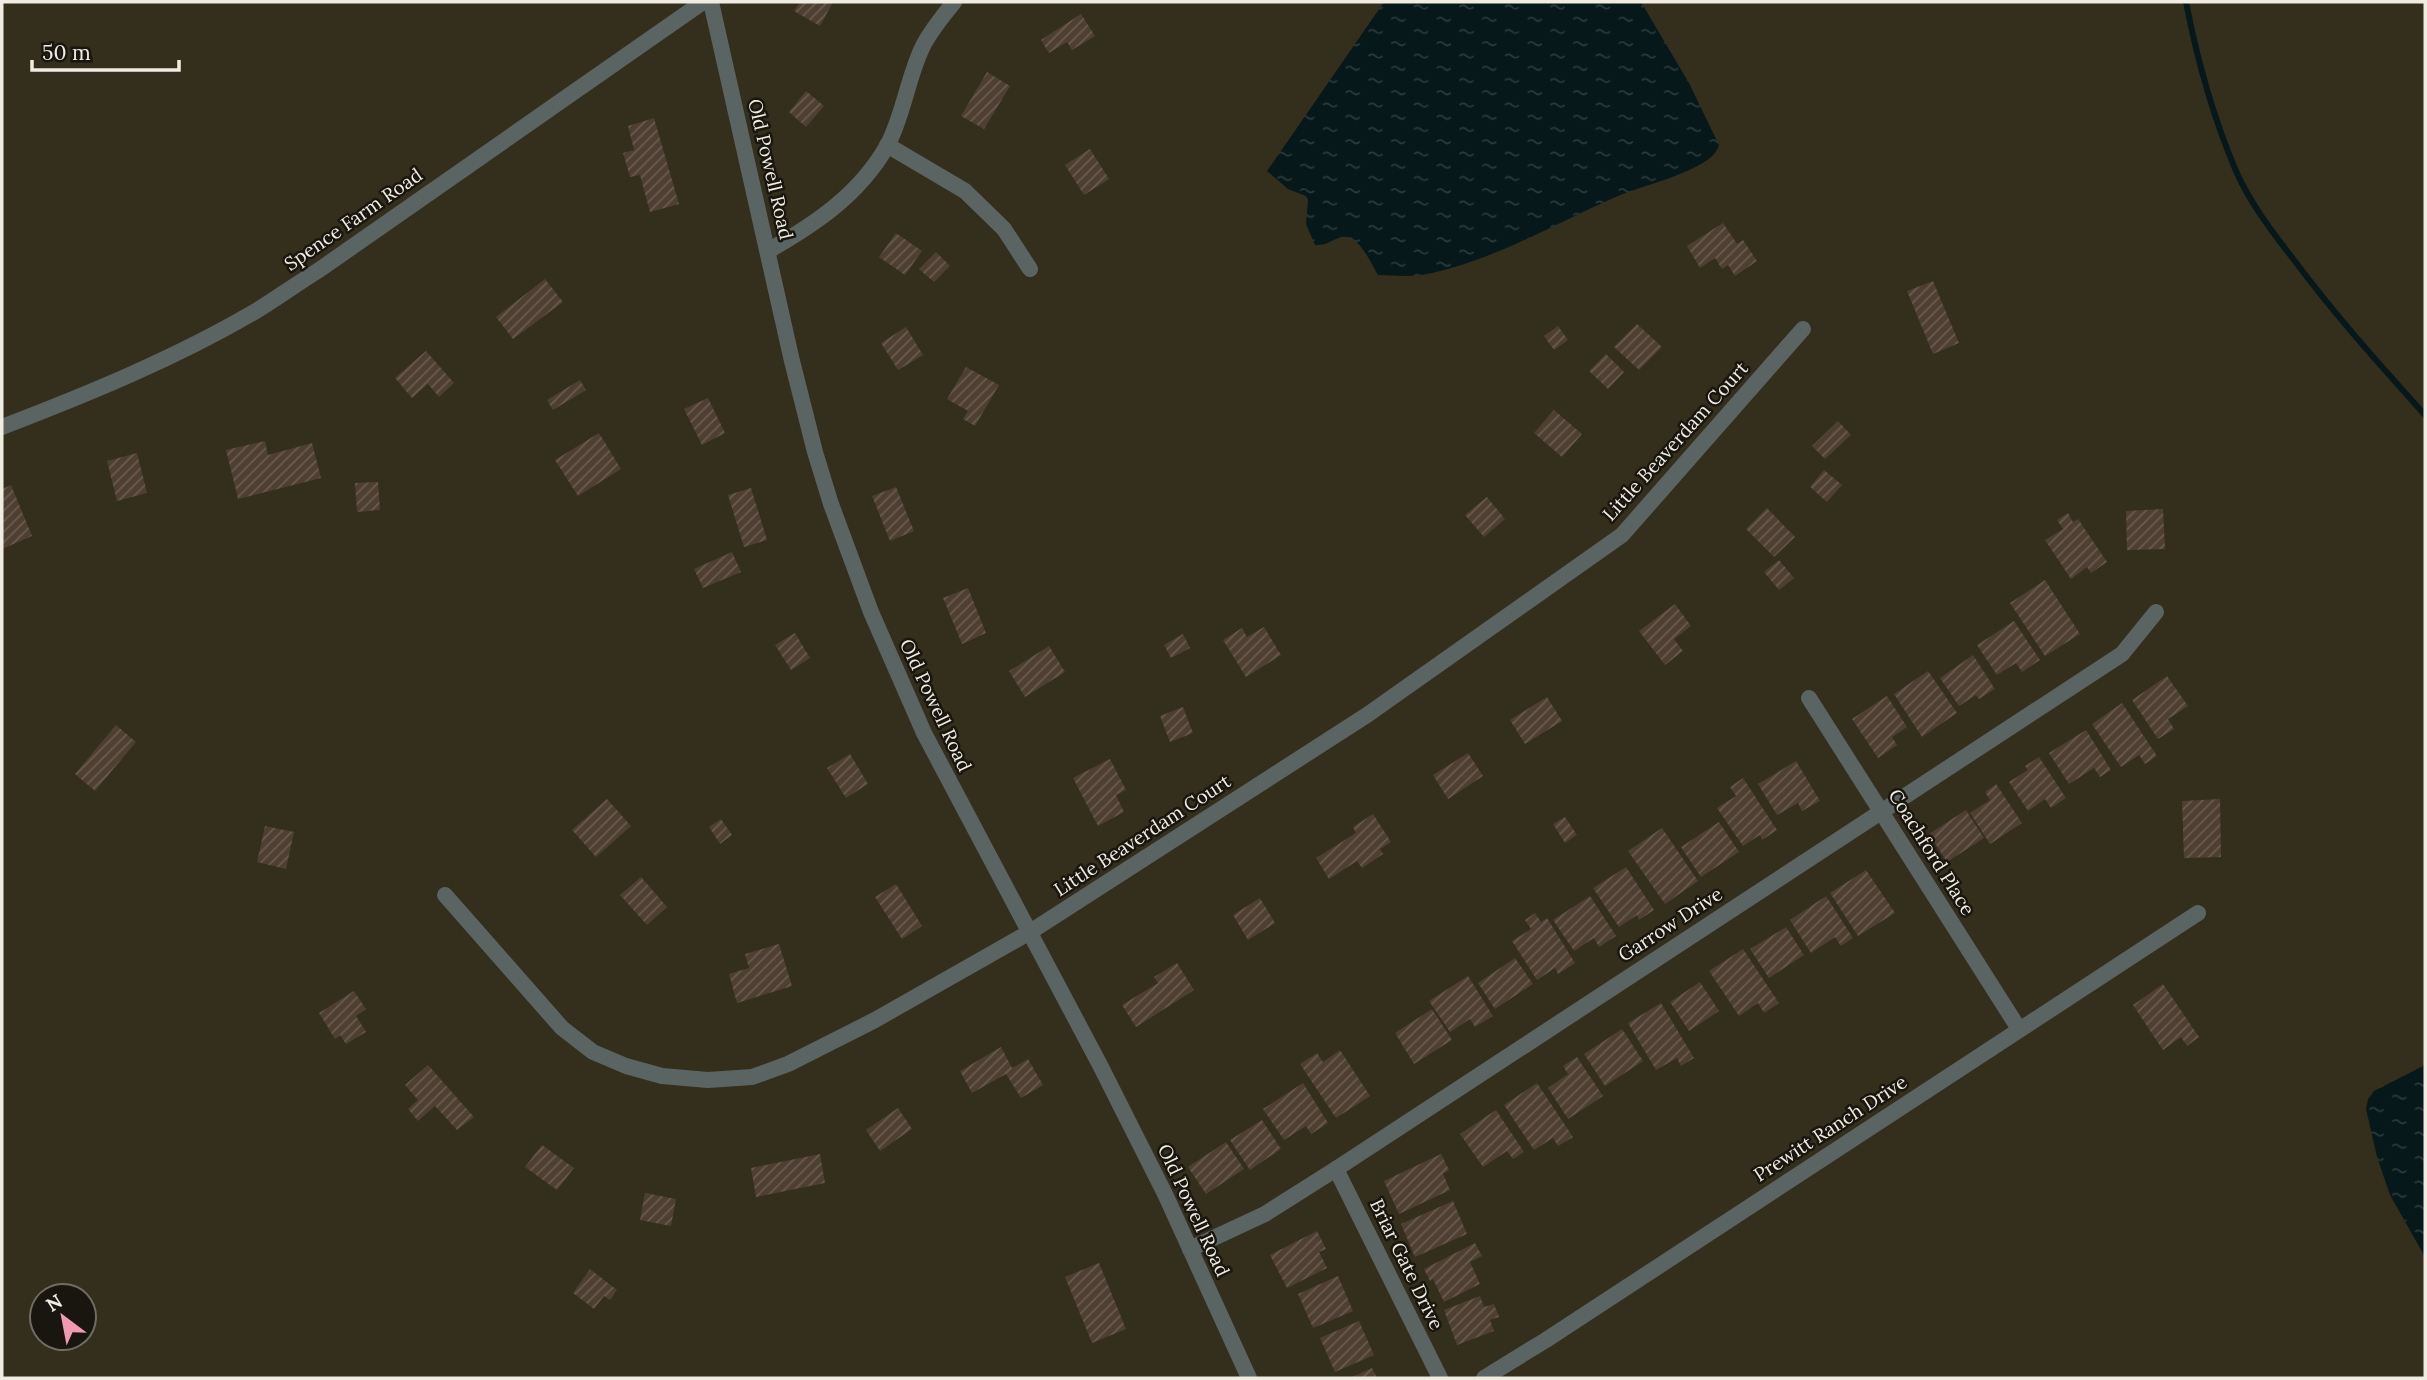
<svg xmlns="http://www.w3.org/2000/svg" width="2427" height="1380" font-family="Lora,serif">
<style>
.water{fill:url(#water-ripples)}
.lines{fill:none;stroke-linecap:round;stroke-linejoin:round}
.stream{stroke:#07181a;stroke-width:6}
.building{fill:url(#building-hatch)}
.street{stroke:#5a6462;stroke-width:16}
.labels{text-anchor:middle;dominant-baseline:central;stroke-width:5;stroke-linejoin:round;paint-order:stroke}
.street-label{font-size:19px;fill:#efece1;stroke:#19160f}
</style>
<defs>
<pattern id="water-ripples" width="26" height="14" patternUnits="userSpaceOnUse" patternTransform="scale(1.75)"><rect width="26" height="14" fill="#07181a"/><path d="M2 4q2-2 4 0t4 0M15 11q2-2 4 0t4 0" fill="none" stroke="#2b3a3b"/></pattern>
<pattern id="building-hatch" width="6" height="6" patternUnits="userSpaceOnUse" patternTransform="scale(1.75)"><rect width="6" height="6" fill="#4f3f33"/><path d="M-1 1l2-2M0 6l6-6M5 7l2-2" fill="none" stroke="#695b50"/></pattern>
</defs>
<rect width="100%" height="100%" fill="#342e1d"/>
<g class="water">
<path d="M1384,2H1641L1689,83L1719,145C1717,152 1712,157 1706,161C1677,179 1643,185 1611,199C1553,225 1495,259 1432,273C1414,277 1397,276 1378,275C1371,264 1359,233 1341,237C1331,240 1327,246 1315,245L1306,224L1308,200L1306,196L1288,189L1267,171Z"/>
<path d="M2425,1065V1257L2390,1195L2377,1157L2366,1109L2368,1099L2374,1091Z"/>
</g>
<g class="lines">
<path class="stream" d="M2186,2C2197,59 2213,117 2236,171C2250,203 2273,233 2294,260C2335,315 2380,365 2425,415"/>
</g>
<g class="building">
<path d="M800,2H833L820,26L794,11Z"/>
<path d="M1081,14L1095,36L1072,50L1067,42L1049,53L1041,40Z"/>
<path d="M987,72L1010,86L984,129L961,116Z"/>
<path d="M806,91L824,106L806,127L789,112Z"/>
<path d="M654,118L679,204L650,212L640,175L630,177L623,153L634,150L628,126Z"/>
<path d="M1090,149L1109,179L1084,195L1065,165Z"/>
<path d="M1723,223L1737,244L1743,240L1757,261L1735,276L1728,265L1722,269L1715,258L1700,268L1687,246Z"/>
<path d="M896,233L922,251L905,275L879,257Z"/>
<path d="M936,252L950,266L934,282L919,269Z"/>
<path d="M545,279L563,302L513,339L496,317Z"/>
<path d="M1933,281L1959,343L1933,354L1907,291Z"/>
<path d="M1637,324L1662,347L1639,370L1614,347Z"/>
<path d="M1558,326L1568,340L1554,350L1544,336Z"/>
<path d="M906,327L923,355L898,370L881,343Z"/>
<path d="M426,351L454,383L439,397L428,384L412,398L395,378Z"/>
<path d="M1606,354L1624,372L1608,389L1589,371Z"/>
<path d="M966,367L999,385L975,426L963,419L968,411L947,399Z"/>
<path d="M580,380L586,390L553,410L547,400Z"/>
<path d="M708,398L725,433L702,445L684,409Z"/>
<path d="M1554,410L1582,434L1562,457L1534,433Z"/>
<path d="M1838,421L1851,435L1825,459L1812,446Z"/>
<path d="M599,433L621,469L578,496L555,460Z"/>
<path d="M265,441L268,455L312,443L321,478L238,499L226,450Z"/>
<path d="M137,453L147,493L117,501L107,461Z"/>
<path d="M1824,470L1842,485L1827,502L1810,487Z"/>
<path d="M378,482L380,510L357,512L355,483Z"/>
<path d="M11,485L32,536L2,549V489Z"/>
<path d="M896,487L914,531L890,541L872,496Z"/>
<path d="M751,488L767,540L744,547L728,495Z"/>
<path d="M1487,497L1505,519L1484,537L1465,515Z"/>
<path d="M1767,508L1795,537L1774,557L1746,529Z"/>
<path d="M2163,509L2165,549L2127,550L2126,511Z"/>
<path d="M2068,513L2073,522L2078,519L2107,562L2091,573L2087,567L2071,579L2045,540L2063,529L2057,520Z"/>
<path d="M732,552L741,572L703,588L694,569Z"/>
<path d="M1779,560L1794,578L1779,590L1764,572Z"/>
<path d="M2045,580L2080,634L2045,656L2010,603Z"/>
<path d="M968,588L986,633L962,644L943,598Z"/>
<path d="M1675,604L1691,626L1674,639L1683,651L1665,665L1639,631Z"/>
<path d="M2014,621L2040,660L2022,672L2016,663L1997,675L1977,645Z"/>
<path d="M1264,627L1281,655L1246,677L1223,640L1242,628L1247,637Z"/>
<path d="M795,633L810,658L791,670L775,645Z"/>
<path d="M1183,634L1190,648L1171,658L1164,645Z"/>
<path d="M1049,646L1065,672L1025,697L1009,671Z"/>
<path d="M1973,655L1995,689L1979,699L1976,695L1959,706L1940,678Z"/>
<path d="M1928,671L1957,713L1922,737L1894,694Z"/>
<path d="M2167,676L2188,706L2168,719L2174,729L2158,739L2132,700Z"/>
<path d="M1887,696L1907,727L1892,737L1897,745L1878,758L1852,719Z"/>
<path d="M1547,697L1562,721L1525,744L1510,720Z"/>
<path d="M2122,703L2157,756L2145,764L2139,755L2121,767L2092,724Z"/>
<path d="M1183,707L1193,733L1170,742L1160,716Z"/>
<path d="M116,725L136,742L95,791L75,774Z"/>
<path d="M2086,730L2111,770L2100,777L2094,768L2069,784L2049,753Z"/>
<path d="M1468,753L1483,776L1448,799L1433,775Z"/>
<path d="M850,754L868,784L846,798L827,768Z"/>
<path d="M2039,757L2066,798L2051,808L2045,799L2028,811L2009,782L2028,770L2025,766Z"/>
<path d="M1110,759L1126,790L1116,795L1124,812L1098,826L1073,778Z"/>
<path d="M1796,761L1820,801L1802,811L1798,803L1777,815L1758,784Z"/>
<path d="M1743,778L1777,830L1762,840L1760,835L1743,846L1717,808L1736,796L1730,787Z"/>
<path d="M1996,784L2022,823L1990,844L1970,813L1990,800L1985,792Z"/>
<path d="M607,799L631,826L596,857L572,830Z"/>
<path d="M2220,799L2221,857L2184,858L2182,801Z"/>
<path d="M1966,810L1984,838L1947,862L1929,834Z"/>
<path d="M1373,814L1391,842L1380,849L1383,854L1362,868L1357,861L1329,879L1316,858L1356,833L1353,827Z"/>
<path d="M1565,817L1577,835L1565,843L1553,824Z"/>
<path d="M721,819L732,835L720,844L709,827Z"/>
<path d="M1719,822L1739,852L1701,877L1681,847Z"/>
<path d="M265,826L294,832L286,869L257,862Z"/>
<path d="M1662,828L1698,881L1665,904L1628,851Z"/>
<path d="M1626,867L1654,910L1639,920L1637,915L1619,927L1593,888Z"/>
<path d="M1866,870L1895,913L1858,936L1830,893Z"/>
<path d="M641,877L667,907L647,925L620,895Z"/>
<path d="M896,884L922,926L902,939L875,897Z"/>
<path d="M1590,896L1616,936L1599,947L1594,938L1574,951L1553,920Z"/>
<path d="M1826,896L1853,938L1841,946L1835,937L1811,953L1790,920Z"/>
<path d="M1260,898L1275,923L1248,940L1233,915Z"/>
<path d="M1535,913L1541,922L1547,918L1575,963L1558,974L1555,968L1537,980L1512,941L1531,929L1525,920Z"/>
<path d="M1786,927L1804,955L1769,978L1750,949Z"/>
<path d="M779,944L792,986L737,1003L729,974L749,968L745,954Z"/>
<path d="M1743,949L1779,1003L1764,1013L1758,1003L1739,1016L1709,971Z"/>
<path d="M1515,958L1533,984L1495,1009L1478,983Z"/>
<path d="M1177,963L1194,990L1136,1027L1122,1005L1158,983L1154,977Z"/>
<path d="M1468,976L1493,1016L1475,1027L1470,1019L1450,1032L1429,1001Z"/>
<path d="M1700,982L1719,1011L1689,1031L1670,1002Z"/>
<path d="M2163,984L2199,1037L2187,1046L2181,1037L2163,1050L2133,1005Z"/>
<path d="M354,991L366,1009L356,1016L366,1032L346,1044L340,1035L335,1039L319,1013Z"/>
<path d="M1661,1003L1694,1058L1681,1066L1677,1058L1656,1070L1628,1023Z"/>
<path d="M1432,1009L1452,1040L1414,1064L1395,1033Z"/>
<path d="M1622,1029L1643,1061L1605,1086L1584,1054Z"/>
<path d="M1001,1047L1012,1068L1028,1059L1043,1085L1021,1098L1006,1074L972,1093L960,1071Z"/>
<path d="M1340,1050L1370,1096L1336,1118L1300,1064L1317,1053L1323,1062Z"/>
<path d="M1577,1057L1603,1096L1568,1119L1548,1088L1568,1074L1563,1066Z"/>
<path d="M428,1065L474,1117L457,1130L435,1106L418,1121L408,1109L418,1100L405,1085Z"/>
<path d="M1303,1083L1328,1123L1311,1134L1306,1126L1284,1140L1263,1109Z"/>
<path d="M1537,1083L1573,1137L1558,1146L1553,1138L1534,1150L1504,1105Z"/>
<path d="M898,1108L912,1129L880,1151L866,1130Z"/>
<path d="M1496,1110L1524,1152L1513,1159L1507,1151L1483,1167L1460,1134Z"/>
<path d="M1262,1120L1281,1149L1250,1170L1230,1140Z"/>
<path d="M1226,1142L1244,1169L1206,1194L1188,1167Z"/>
<path d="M542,1145L574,1168L557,1190L525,1167Z"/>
<path d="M820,1154L825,1183L756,1197L751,1168Z"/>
<path d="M1441,1154L1449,1170L1443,1174L1450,1190L1399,1214L1384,1181Z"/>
<path d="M645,1193L676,1199L671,1226L640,1220Z"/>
<path d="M1453,1201L1467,1234L1415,1257L1401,1224Z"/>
<path d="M1317,1231L1326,1249L1319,1252L1327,1268L1287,1288L1270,1255Z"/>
<path d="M1475,1243L1482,1256L1470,1262L1480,1284L1444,1302L1433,1279L1430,1281L1424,1269Z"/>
<path d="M1099,1263L1126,1329L1092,1343L1065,1277Z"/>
<path d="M590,1269L617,1290L610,1300L604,1296L594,1309L573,1293Z"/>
<path d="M1338,1276L1353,1311L1313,1328L1298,1294Z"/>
<path d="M1480,1296L1484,1307L1494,1304L1499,1317L1490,1320L1494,1331L1457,1345L1444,1310Z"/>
<path d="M1359,1321L1374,1355L1335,1372L1320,1338Z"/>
<path d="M1372,1368L1377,1378H1350Z"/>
</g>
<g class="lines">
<g class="street">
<path d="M711,2L792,361L815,452L831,504L871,612L924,733L1100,1065L1165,1194L1249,1378"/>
<path d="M887,145L965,191L1004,229L1030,269"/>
<path d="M768,251C815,224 859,195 887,146C903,117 908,76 923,46C931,30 944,15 954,2"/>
<path d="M2,427C88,394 176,358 256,311C277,298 298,283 319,270L703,2"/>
<path d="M1809,698L2019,1029"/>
<path d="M445,895L562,1028L593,1052L626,1066L662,1076L708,1080L752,1077L788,1064L875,1020L1030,932L1367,715L1622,535L1803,329"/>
<path d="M1336,1169L1440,1378"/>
<path d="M1190,1249L1265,1214L1336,1169L2122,654L2156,612"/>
<path d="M1484,1378L1546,1340L2198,913"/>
</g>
</g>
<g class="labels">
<g class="street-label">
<text transform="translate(771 169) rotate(77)">Old Powell Road</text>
<text transform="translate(353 219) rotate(-35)">Spence Farm Road</text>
<text transform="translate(1675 441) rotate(-48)">Little Beaverdam Court</text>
<text transform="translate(936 705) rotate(65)">Old Powell Road</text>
<text transform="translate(1142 835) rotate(-33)">Little Beaverdam Court</text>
<text transform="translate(1932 852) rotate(58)">Coachford Place</text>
<text transform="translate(1670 924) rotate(-33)">Garrow Drive</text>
<text transform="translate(1830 1128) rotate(-33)">Prewitt Ranch Drive</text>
<text transform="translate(1194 1210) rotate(65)">Old Powell Road</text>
<text transform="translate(1407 1264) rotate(64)">Briar Gate Drive</text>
</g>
</g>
<rect width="2427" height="1380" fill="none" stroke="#efece1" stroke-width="7"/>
<g transform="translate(63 1317) rotate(328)"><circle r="33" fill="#19160f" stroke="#6f6c63" stroke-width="2"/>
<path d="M0-5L12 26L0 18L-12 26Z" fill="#f19ab2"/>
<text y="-10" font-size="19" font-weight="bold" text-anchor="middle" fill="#efece1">N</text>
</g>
<path d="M32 60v10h147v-10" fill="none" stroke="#efece1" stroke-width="3.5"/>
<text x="42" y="60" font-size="21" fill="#efece1" stroke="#19160f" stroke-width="5" paint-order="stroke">50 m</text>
</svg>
